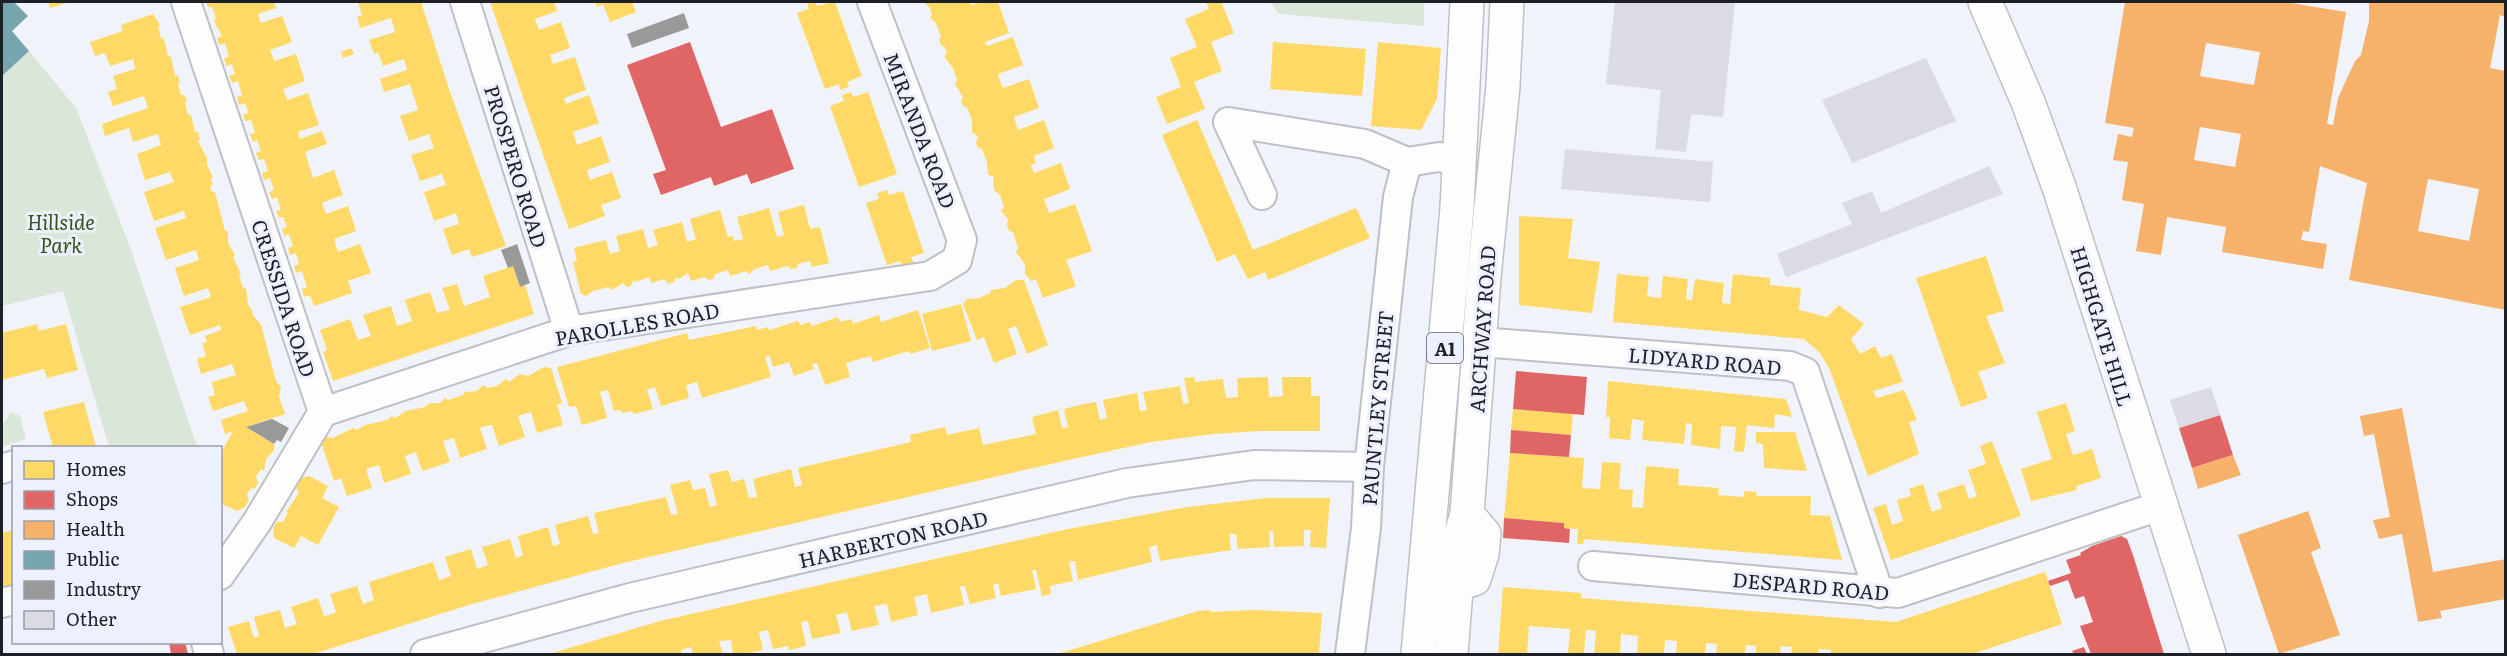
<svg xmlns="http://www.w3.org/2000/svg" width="2507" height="656" font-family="Literata,serif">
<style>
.green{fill:#dae6d7}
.homes{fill:#ffd966}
.shops{fill:#e06666}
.health{fill:#f6b26b;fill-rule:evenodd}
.public{fill:#76a5af}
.industry{fill:#999}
.building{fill:#dadbe3}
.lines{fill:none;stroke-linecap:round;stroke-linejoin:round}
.minor-casing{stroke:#bec0c7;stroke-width:32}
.secondary-casing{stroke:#bec0c7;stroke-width:36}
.trunk-casing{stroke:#bec0c7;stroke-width:36}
.minor{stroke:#fdfdfe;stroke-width:28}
.secondary{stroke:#fdfdfe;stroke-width:33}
.trunk{stroke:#fdfdfe;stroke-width:33}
.labels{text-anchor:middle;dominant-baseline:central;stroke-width:6;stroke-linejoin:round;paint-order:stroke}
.shield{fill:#edf0fe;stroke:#5c5e68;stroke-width:1.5}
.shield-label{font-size:18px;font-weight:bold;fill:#1e2028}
.street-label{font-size:20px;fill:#1e2028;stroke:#edf0fe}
.park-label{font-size:20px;font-style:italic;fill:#355318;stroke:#edf0fe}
</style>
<rect width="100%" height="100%" fill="#f1f3fa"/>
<g class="green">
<path d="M1270,2H1424V26L1279,14Z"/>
<path d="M29,51L76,108L130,247L197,447H109L63,291L2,306V76Z"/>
<path d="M11,412L20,416L26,439L2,447V426Z"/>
</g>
<g class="homes">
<path d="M48,2H70L50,8Z"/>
<path d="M206,2H274L276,8L258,14L261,23L282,16L292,42L270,50L272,55L274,61L296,54L305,81L283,89L287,100L308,93L319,125L298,132L300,139L322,131L327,144L305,152L313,178L334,170L343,195L322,203L326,214L348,206L356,231L334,239L338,252L360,244L371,273L348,281L352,293L314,306L310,295L304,297L302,289L307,287L302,271L296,273L294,266L299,264L296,253L290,255L288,248L293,246L289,234L284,236L282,229L287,227L283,217L279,218L276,211L281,210L277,197L272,199L269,192L274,190L270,178L264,180L262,173L268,171L264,159L259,160L256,153L261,151L257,140L253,142L250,134L255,133L251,120L245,121L243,115L248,113L247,108L245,103L239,105L237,97L242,95L238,81L232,83L229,76L235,74L232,64L226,66L224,58L229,57L225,43L219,45L217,38L222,36L214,21L216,18L212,7H208Z"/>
<path d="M358,2H421L450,92L506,246L472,257L469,249L452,255L443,229L459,224L456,213L434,221L424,192L446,185L442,174L420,181L411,155L434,148L429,134L409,141L400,116L418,110L410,84L384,92L380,79L407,70L404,59L383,66L378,52L374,54L369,40L395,32L391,18L360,28L357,17L362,15Z"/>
<path d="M490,2H554L557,11L535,19L539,30L561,22L570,48L550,55L553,64L575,57L586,90L564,98L566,104L589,95L599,123L573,132L577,145L601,136L610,162L587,170L590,180L612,172L621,198L601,205L605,216L569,229Z"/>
<path d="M595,2H632L636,12L610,22L603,4L597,7Z"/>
<path d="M811,2H815L817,6L835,2L862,76L847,82L849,87L840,90L839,84L825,89L797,13L809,9L807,3Z"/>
<path d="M924,2H970L971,5L981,2H998L1009,33L985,42L987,46L1013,37L1023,65L998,74L1000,81L1003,88L1029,79L1039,108L1014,117L1018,130L1044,120L1054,148L1034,156L1036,163L1031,165L1034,173L1061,163L1070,189L1044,199L1049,213L1075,204L1092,251L1066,260L1076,286L1043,298L1036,279L1031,281L1025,274V264L1016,252L1018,248L1013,232L1009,231L1007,225L1008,219L1001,211L1004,207L1000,195L994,190L993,176L988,175L987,162L982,149L978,148L976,143L978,136L972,132V120L967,107L963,106L961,101L963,97L955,84L957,80L953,68L944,56L947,53L945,47L941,45L939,40L941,37L936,23L930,18L932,14L930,8Z"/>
<path d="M1206,2H1228L1222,4L1234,33L1211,42L1222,71L1194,82L1205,109L1167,124L1156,97L1181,87L1170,58L1197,47L1185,19L1209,9Z"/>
<path d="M153,14L160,25L158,27L161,38L164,39L168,56L171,57L175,76H178L180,82L178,84L181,95H184L187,101L185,103L188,115H191L195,132H198L200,139L198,141L207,158V165L213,177L211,179L213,185L210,186L212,192H215L225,231H228V243L235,255L233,257L241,274L239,276L243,288H246L248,304L253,312L252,314L261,325L276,381L281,387L279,397L285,414L246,427L274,444V450L266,459L264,471L261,469L256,477L258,483L255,488L250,489L247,495L249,500L244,508L237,511L220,503V455L233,431L225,434L221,420L248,411L244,401L213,411L208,397L215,395L212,382L236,375L232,364L201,374L197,359L206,356L202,343L207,342L205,336L221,330L220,325L190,335L180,307L211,297L208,288L184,296L179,281L175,268L199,260L196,250L166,260L155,228L186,218L184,211L154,221L149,207L144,192L174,182L170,172L145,180L137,154L161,145L158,134L133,142L129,128L105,136L102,124L148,108L144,96L113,106L108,92L117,89L113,76L135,69L133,59L110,66L105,53L95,56L90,42L123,31L121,25Z"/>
<path d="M1273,42L1366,49L1362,96L1270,89Z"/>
<path d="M1378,42L1441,48L1437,99L1421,130L1371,126Z"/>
<path d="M351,48L354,54L343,58L341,52Z"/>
<path d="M851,92L853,97L868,92L897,174L859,187L830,106L844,101L842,95Z"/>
<path d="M1197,120L1253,250L1356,208L1370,238L1268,280L1265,272L1248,279L1235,254L1217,262L1162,135Z"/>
<path d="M887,190L889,195L903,191L924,253L911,257L914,263L903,267L900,261L887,265L866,203L879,199L877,193Z"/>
<path d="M804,205L810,229L820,227L829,263L812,267L810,261L798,264L797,268L791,269L788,266L770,271L768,265L755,269L749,274L746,271L730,276L728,270L715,274L713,279L709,280L705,277L691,281L688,273L682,277L676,279V276L674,282L668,284L664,279L651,283L649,277L635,282L634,279L631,286L627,287L623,283L612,290L609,287L593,291L586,296L581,294L573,262L577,261L574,248L606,240L610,254L620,251L616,236L643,229L648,248L658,245L653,230L682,222L687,242L696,239L690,219L720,210L728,237L733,236L734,241L743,239L737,217L769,208L777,237L784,235L778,212Z"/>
<path d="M1519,216L1573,219L1568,258L1600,262L1592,313L1519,305Z"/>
<path d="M1986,256L2004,311L1986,316L2005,363L1978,372L1988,398L1961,407L1916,278Z"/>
<path d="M513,266L520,287L525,285L534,314L333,381L323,352L327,350L320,330L350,319L358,340L371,336L363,315L391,306L397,326L412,321L405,300L430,292L437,313L445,311L450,310L442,288L457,284L464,306L490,297L483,276Z"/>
<path d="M1617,274L1649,277L1647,296L1661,298L1663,276L1688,279L1686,299L1692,300L1695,279L1724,283L1722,303L1730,304L1733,274L1770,278V285L1801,288L1799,310L1827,317L1839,305L1864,324L1851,339L1860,354L1875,346L1881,358L1892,354L1903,382L1873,391L1877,398L1904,390L1917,420L1909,422L1919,454L1868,476L1830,370L1820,353L1804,339L1613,322Z"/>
<path d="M1016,280H1024L1048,345L1027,354L1016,326L1008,329L1017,354L994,363L984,337L977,340L963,304L967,299L979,298L990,293L991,290L1005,288Z"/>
<path d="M961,304L971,341L932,351L922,314Z"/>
<path d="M918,310L930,348L910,354L909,351L873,362L871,356L846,363L850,377L825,385L817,363L812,364L814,369L794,376L789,362L773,367L770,356L765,357L771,377L702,398L697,382L686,385L689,398L661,406L655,387L647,390L653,409L634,414L632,411L622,413L620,410L614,411L608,390L600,392L607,418L582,425L576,406L569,407L557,367L687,333L689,340L756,326L757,330L768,327L769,330L798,321L800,325L810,322L812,326L838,317L840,322L852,319L853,324L879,315L881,322Z"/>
<path d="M37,324L39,331L66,324L78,370L47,378L44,369L2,380V333Z"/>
<path d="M544,367L551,368L562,403L557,404L563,425L537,433L531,412L518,416L525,437L499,446L492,425L486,426L480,428L487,449L460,458L454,438L443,441L450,462L422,471L416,452L405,456L411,474L384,483L379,465L366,469L372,488L347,496L341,478L334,481L321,442L326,437L333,438L353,428L357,430L365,425L387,420L392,416L395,418L406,411L425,407L430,403H440L445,398L448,400L463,395L464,392L477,391L483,385L487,388L497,386L506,379L509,382L520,374L528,376Z"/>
<path d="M1194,377L1195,382L1223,379L1226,398L1238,397L1237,378L1268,377L1269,397L1283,396L1282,377H1311V396H1320V431H1259L1214,434L1151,442L1055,463L623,563L472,604L313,654H237L228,627L249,621L254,638L259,636L254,617L280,610L285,628L297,624L291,607L318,598L324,616L329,615L336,612L330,594L357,586L363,604L374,600L369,582L433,562L439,580L451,576L445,557L471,549L477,569L488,565L482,547L510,539L516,558L523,555L518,536L548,527L553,546L560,544L555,525L588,516L593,534L599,533L594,513L666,497L671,515L678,514L670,485L690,480L693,490L705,488L710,507L717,505L709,474L728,470L732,482L744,479L749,498L757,497L753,479L791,469L795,487L802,485L798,468L911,442L910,435L945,427L947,435L979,428L983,445L1036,434L1032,417L1058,410L1062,428L1068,427L1064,409L1084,404L1096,402L1100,420L1107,418L1103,400L1137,393L1140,411L1147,410L1143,392L1180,386L1183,404L1189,403L1184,378Z"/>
<path d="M1608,381L1786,399L1792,417L1775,414L1774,428L1747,425L1744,452L1734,451L1736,427L1721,426L1720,449L1691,445L1692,424L1686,423L1684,444L1642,440L1644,421L1632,419L1630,440L1609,438L1610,417H1606Z"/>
<path d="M84,402L96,447H53L43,412Z"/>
<path d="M2066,403L2075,431L2066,434L2073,455L2092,449L2101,478L2076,486L2077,490L2031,501L2021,469L2052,459L2037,412Z"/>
<path d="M1513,409L1573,413L1571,435L1511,430Z"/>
<path d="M1756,432H1795L1807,471L1764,468L1763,444L1756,443Z"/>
<path d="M1992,441L2021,516L1891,560L1873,508L1886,504L1892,525L1903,521L1897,500L1911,496L1909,489L1923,484L1932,512L1942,508L1937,493L1964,484L1969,499L1977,496L1968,470L1986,464L1980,446Z"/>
<path d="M1510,453L1584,458L1582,488L1600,489L1602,462L1621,463L1619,489L1633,490L1632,507L1643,508L1646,466L1679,469L1678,485L1719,488L1718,495L1744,497V491L1757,492L1756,496H1811L1810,515L1830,516L1842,560L1584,539L1583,544H1577L1578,529L1564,528V523L1504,518Z"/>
<path d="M309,476L328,486L322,498L339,507L318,545L301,536L294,548L274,538L273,528L277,522H283L288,513L286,512L299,493L296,487L301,478Z"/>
<path d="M1267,498H1330L1326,548L1310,547L1311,530H1304V546L1274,547L1273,531H1269L1270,547L1238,549L1236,534H1229L1231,550L1160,561L1157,545L1149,547L1152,562L1078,580L1075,561L1069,562L1073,581L1050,586L1051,594L1042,596L1036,570H1032L1036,589L1001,596L998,583L993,585L996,598L970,604L965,586L960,587L964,605L931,613L927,594L914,597L918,615L891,622L887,604L880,605L874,606L879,625L852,631L847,612L836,615L841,633L812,639L808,621L801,622L806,646L789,650L788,646L773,649L768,630L759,632L763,650L745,654H733L731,640L719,641L723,654H693L691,647L681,650L682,654H549L660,621L1068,529L1187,507Z"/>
<path d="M14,530V585L2,588V533Z"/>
<path d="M2045,572L2062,624L1972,654H1831V650L1819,649V654H1791L1792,647L1781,646L1780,654H1756V646L1746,645L1745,654H1716L1717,644L1706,643L1705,654H1676L1677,641L1665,640L1664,654H1637L1638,636L1621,634L1620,654H1594L1596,631L1586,630L1584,654L1568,653L1570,629L1529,626L1527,654H1498L1503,587L1581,593V598L1896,622Z"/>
<path d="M1210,610L1211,612L1254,610L1322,613L1319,654H1057L1198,611Z"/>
</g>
<g class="shops">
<path d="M690,42L721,127L772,109L794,169L751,184L747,174L714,186L711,177L661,195L653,174L666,170L627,65Z"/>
<path d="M1516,371L1587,377L1584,415L1513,409Z"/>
<path d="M2220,415L2233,455L2192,468L2179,428Z"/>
<path d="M1511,430L1571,435L1569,457L1510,453Z"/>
<path d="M1504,518L1564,523V528L1570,529L1569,543L1503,538Z"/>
<path d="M2121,536L2127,539L2133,555L2164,654H2091L2080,626L2093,622L2084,596L2075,599L2068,580L2050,586L2048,581L2071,573L2066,560L2081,555L2080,553L2092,546Z"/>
<path d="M169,642H185L188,654H171Z"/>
<path d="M2084,647L2087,654H2074L2072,651Z"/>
</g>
<g class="health">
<path d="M2125,2H2285L2346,12L2327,124L2333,125L2338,98L2355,61L2361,55L2369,21V2H2506V17L2500,15L2490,68L2506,71V310L2349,280L2367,183L2320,166L2309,232L2303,231L2301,240L2327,244L2323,269L2222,252L2226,227L2167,217L2161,255L2136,251L2144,204L2122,200L2128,162L2113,160L2118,134L2132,137L2134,128L2105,123ZM2206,43L2260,52L2254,85L2200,76ZM2200,127L2241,134L2235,167L2194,160ZM2428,179L2479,189L2469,241L2418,231Z"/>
<path d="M2402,408L2433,572L2506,559V599L2440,611L2442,618L2418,622L2402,534L2379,539L2373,520L2390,517L2374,434L2364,436L2360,416Z"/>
<path d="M2233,455L2241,475L2198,489L2192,468Z"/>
<path d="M2308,511L2321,548L2311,552L2340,635L2279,654L2238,535Z"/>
</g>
<path class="public" d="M2,2H14L28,16L12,31L29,51L2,76Z"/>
<g class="industry">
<path d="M684,13L689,28L632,48L627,34Z"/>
<path d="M517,244L530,283L520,287L513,266L508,268L501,250Z"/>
<path d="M272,419L289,428L281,442L277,440L274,444L246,427Z"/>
</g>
<g class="building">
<path d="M1615,2H1735L1723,117L1691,114L1686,152L1655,149L1661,90L1606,84Z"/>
<path d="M1926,58L1956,121L1852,163L1822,100Z"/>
<path d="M1565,149L1713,162L1710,202L1561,189Z"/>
<path d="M1989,166L2003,194L1786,277L1777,254L1852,224L1842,203L1872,191L1881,213Z"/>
<path d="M2211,387L2220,415L2179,428L2170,400Z"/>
</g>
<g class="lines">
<g class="minor-casing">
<g id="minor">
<path d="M186,2L323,412L257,522L220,575"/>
<path d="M465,2L569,331"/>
<path d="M1262,195L1228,122L1365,144L1407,162L1439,157L1459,161"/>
<path d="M1480,342L1790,366L1805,372L1879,593"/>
<path d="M323,412L569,331L930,276L957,260L962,240L872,2"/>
<path d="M2,469L14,465"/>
<path d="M1593,566L1898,593L2160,506"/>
<path d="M2,603L14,600"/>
<path d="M206,642L209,654"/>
<path d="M425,654L630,598L1127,483L1254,465L1369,467"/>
<path d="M1350,654L1366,528L1369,467L1398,197L1407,162"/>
</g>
</g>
<g class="secondary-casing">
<path id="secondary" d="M1985,2L2028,102L2059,187L2209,654"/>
</g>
<g class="trunk-casing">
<g id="trunk">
<path d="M1454,585L1474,579L1482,554L1484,534L1467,514"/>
<path d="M1418,654L1457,208L1467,2"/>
<path d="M1451,654L1460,537L1467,514L1484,277L1503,86L1507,2"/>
</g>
</g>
<use href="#minor" class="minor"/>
<use href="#secondary" class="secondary"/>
<use href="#trunk" class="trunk"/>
</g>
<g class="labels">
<rect class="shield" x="1427" y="333" width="36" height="30" rx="4.5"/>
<g class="shield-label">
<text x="1445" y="348">A1</text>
</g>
<g class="street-label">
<text transform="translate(921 130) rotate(69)">MIRANDA ROAD</text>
<text transform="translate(517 166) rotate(73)">PROSPERO ROAD</text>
<text transform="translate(285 298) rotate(72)">CRESSIDA ROAD</text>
<text transform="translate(637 323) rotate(-10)">PAROLLES ROAD</text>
<text transform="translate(2103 326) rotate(73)">HIGHGATE HILL</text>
<text transform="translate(1481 329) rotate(-86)">ARCHWAY ROAD</text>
<text transform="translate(1705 360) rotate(5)">LIDYARD ROAD</text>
<text transform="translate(1376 408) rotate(-85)">PAUNTLEY STREET</text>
<text transform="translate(893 538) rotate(-13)">HARBERTON ROAD</text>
<text transform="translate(1811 585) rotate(5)">DESPARD ROAD</text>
</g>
<g class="park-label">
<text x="61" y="221">Hillside<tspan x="61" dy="23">Park</tspan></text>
</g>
</g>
<rect width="2507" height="656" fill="none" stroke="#1e2028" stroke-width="6"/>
<rect x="12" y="446" width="210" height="198" fill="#edf0fe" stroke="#9a9da8" stroke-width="1.5"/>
<rect x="24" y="461" width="30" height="18" fill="#ffd966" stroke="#9a9da8" stroke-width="1.5"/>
<text x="66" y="476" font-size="18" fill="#1e2028">Homes</text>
<rect x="24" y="491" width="30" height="18" fill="#e06666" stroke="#9a9da8" stroke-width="1.5"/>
<text x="66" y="506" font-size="18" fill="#1e2028">Shops</text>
<rect x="24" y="521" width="30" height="18" fill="#f6b26b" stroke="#9a9da8" stroke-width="1.5"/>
<text x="66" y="536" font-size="18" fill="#1e2028">Health</text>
<rect x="24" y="551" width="30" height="18" fill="#76a5af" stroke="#9a9da8" stroke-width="1.5"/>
<text x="66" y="566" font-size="18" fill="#1e2028">Public</text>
<rect x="24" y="581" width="30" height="18" fill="#999999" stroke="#9a9da8" stroke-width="1.5"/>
<text x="66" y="596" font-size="18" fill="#1e2028">Industry</text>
<rect x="24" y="611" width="30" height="18" fill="#dadbe3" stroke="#9a9da8" stroke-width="1.5"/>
<text x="66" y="626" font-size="18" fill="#1e2028">Other</text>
</svg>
